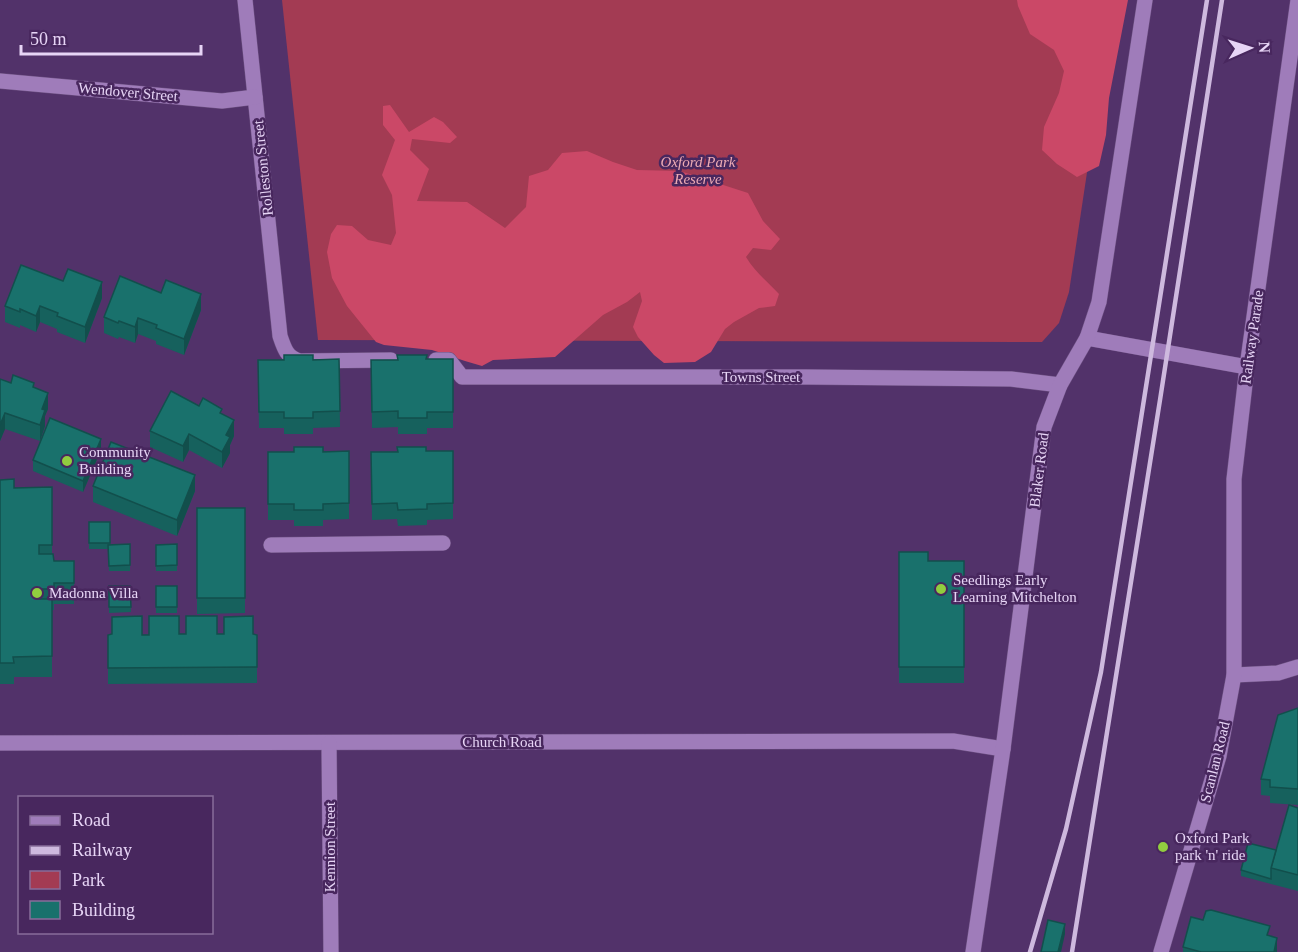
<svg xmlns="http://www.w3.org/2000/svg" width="1298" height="952" font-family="Georgia,serif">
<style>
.green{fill:#a33b53}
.forest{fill:#cb4867}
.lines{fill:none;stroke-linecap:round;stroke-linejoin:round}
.minor-casing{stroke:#6c5080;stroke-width:16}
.minor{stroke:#9f7cba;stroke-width:15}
.rail{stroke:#ceb9de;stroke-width:4.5}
.wall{fill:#16615d}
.shaded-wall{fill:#124f4c}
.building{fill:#19716c;stroke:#124f4c;stroke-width:1.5}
.poi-dot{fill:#91cd3f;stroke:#48275e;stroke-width:2}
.labels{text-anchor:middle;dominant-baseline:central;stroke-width:5;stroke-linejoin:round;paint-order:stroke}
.street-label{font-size:15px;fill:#e7d5f6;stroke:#48275e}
.park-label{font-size:15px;font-style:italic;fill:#edabb4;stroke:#48275e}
.poi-label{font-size:15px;fill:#e7d5f6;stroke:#48275e;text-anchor:start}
</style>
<rect width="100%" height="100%" fill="#52326a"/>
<path class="green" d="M282,0H1113L1069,292L1059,323L1042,342L318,340Z"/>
<g class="forest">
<path d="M1017,0H1128L1109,98L1106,135L1099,166L1077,177L1057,164L1042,150L1044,127L1059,93L1064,71L1054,50L1030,34L1018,6Z"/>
<path d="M390,105L409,132L434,117L443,122L457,137L450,143L412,139L410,150L429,169L417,201L467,202L505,228L526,207L529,176L548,170L562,153L587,151L613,162L637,170L680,171L748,193L763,221L780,239L771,250L753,248L746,257C755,272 767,281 779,294L775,306L759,308L734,322L725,329L711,352L695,362L664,363L654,355L638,337L633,327L642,301L640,292L627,302L603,315L555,357L493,360L482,366L465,361L432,350L384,345L376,342L347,306L332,278L327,252L331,234L337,225L352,226L368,240L391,245L396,233L392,195L382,175L395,140L383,125V106Z"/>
</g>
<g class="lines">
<g class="minor-casing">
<g id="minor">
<path d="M245,0L280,336C284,348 287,358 300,361L391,360"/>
<path d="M0,81L222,101L255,97"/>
<path d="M1087,338L1247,367"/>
<path d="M436,360H449L462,377H807L1011,379L1060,385"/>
<path d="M271,545L443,543"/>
<path d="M1234,675L1278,673L1298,667"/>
<path d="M0,743L953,741L1003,749"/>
<path d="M329,743L331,952"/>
<path d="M973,952L1003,749L1044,427L1060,385L1087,338L1099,302L1145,0"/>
<path d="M1161,952L1219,756L1234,675V479L1247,367L1298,0"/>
</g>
</g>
<use href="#minor" class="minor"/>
<g class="rail">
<path d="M1030,952L1066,829L1101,672L1207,0"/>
<path d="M1072,952L1160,400L1222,0"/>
</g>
</g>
<g class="wall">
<path d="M102,298L85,343L57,332V329L40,322L36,332L20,325V328L5,322V306Z"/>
<path d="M201,310L184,355L156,344V341L138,334L135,343L119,337L118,339L104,333V317Z"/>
<path d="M339,359L340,427L313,428V434H284V428H259L258,360Z"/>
<path d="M453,359V428H427V434H398V427L372,428L371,360Z"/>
<path d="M0,379L11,383L34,388L48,409L45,416V426L40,441L5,429L0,441Z"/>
<path d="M199,406L222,414L234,436L230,445V453L222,468L189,450L183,462L150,447V431Z"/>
<path d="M101,450L83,492L33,471V460Z"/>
<path d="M349,451V519L323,520V526H294V520H268V452Z"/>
<path d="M453,451V519L427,520V525L398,526L397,519L372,520L371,452Z"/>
<path d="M0,480L14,488L52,487V554L54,561H74V604H54V610H52V677H14V684H0Z"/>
<path d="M93,486L195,491L177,536L93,502Z"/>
<path d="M197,508H245V613L197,614Z"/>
<path d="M89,522H110V545L130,544V571H109L108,549H89Z"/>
<path d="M177,544V571H156V545Z"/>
<path d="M899,552L928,561H964V683H899Z"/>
<path d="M109,586H130L131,612L109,613Z"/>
<rect x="156" y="586" width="21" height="27"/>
<path d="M217,634L257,635V683L108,684V635Z"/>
<path d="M1298,708V805L1270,803V796L1261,795V779Z"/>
<path d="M1298,808V891L1241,876V870L1276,850Z"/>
<path d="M1270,936L1277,952H1183V947Z"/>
</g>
<g class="shaded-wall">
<path d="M102,282V298L85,343V327Z"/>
<path d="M201,294V310L184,355V339Z"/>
<path d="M40,306V322L36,332V316Z"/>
<path d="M138,318V334L135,343V327Z"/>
<path d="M48,393V409L45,416V426L40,441V425L42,409Z"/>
<path d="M5,413V429L0,441V425Z"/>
<path d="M234,420V436L230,445V453L222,468V452L226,435Z"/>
<path d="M189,434V450L183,462V446Z"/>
<path d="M101,439V450L83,492V481Z"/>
<path d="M195,475V491L177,536V520Z"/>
<path d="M1065,924V934L1061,952H1058Z"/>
<path d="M1277,938V952H1274Z"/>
</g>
<g class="building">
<path d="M21,265L63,281L68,269L102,282L85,327L57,316L58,313L40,306L36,316L20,309V312L5,306Z"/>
<path d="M120,276L161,293L166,280L201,294L184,339L156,328L157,325L138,318L135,327L119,321L118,323L104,317Z"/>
<path d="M284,355H313V360L339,359L340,411L313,412V418H284V412H259L258,360H284Z"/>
<path d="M397,355H427L426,359H453V412H427V418H398V411L372,412L371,360H398Z"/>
<path d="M13,375L34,383L33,387L48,393L42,409L45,410L40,425L5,413L0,425V379L11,383Z"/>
<path d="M171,391L199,406L203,398L222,409L220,413L234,420L226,435L230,437L222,452L189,434L183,446L150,431Z"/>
<path d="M50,418L101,439L83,481L33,460Z"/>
<path d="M111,442L195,475L177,520L93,486Z"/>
<path d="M294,447H323V452L349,451V503L323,504V510H294V504H268V452H294Z"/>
<path d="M397,447H426V451H453V503L427,504V509L398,510L397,503L372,504L371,452H398Z"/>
<path d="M14,479V488L52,487V545H39V554H53L54,561H74V583H54V589H39V599H52V656L13,657L14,663H0V480Z"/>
<rect x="197" y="508" width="48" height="90"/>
<rect x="89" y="522" width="21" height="21"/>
<path d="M130,544V565L109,566L108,545Z"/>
<path d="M177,544V565L156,566V545Z"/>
<path d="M899,552H928V561H964V667H899Z"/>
<path d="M109,586H130L131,607H109Z"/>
<rect x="156" y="586" width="21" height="21"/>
<path d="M142,616V635H149V616H179V634H186V616H217V634H224V617L253,616V634L257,635V667L108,668V635L112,634V617Z"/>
<path d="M1298,708V789L1270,787V780L1261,779L1278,715Z"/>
<path d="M1289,805L1298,808V875L1271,868Z"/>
<path d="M1248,843L1276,850L1271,868V879L1241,870Z"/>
<path d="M1211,910L1270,926L1267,935L1277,938L1274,952H1201L1183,947L1191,917L1203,920L1206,911Z"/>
<path d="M1048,920L1065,924L1058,952H1041Z"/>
</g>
<g class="poi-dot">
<circle cx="67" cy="461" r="6"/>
<circle cx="941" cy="589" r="6"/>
<circle cx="37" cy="593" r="6"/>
<circle cx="1163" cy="847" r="6"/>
</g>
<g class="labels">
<g class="street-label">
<text transform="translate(128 92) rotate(5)">Wendover Street</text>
<text transform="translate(263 168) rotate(-96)">Rolleston Street</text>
<text transform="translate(1252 337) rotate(-82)">Railway Parade</text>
<text x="761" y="377">Towns Street</text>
<text transform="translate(1039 470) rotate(-83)">Blaker Road</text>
<text x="502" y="742">Church Road</text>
<text transform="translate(1215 762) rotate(-76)">Scanlan Road</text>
<text transform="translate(330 847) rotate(-90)">Kennion Street</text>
</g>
<g class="park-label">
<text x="698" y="162">Oxford Park<tspan x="698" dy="17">Reserve</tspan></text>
</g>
<g class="poi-label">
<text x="79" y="452">Community<tspan x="79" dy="17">Building</tspan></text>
<text x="953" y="580">Seedlings Early<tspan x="953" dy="17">Learning Mitchelton</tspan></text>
<text x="49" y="593">Madonna Villa</text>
<text x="1175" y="838">Oxford Park<tspan x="1175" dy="17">park 'n' ride</tspan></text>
</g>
</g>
<rect x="18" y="796" width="195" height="138" fill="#48275e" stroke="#886d9b" stroke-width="1.5"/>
<rect x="30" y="816" width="30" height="9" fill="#9f7cba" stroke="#886d9b" stroke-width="1.5"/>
<text x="72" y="826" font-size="18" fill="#e7d5f6">Road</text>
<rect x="30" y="846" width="30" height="9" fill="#ceb9de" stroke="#886d9b" stroke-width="1.5"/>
<text x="72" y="856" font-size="18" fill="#e7d5f6">Railway</text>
<rect x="30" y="871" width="30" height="18" fill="#a33b53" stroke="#886d9b" stroke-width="1.5"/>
<text x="72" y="886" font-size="18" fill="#e7d5f6">Park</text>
<rect x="30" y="901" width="30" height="18" fill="#19716c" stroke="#886d9b" stroke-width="1.5"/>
<text x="72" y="916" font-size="18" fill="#e7d5f6">Building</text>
<g transform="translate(1250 48) rotate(87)" stroke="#48275e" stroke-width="4.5" paint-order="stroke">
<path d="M0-4.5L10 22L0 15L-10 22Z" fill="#e7d5f6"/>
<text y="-9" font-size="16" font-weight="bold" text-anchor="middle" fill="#e7d5f6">N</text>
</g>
<path d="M21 45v9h180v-9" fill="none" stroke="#e7d5f6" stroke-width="3"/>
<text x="30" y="45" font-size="18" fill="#e7d5f6" stroke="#48275e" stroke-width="4.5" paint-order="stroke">50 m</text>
</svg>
